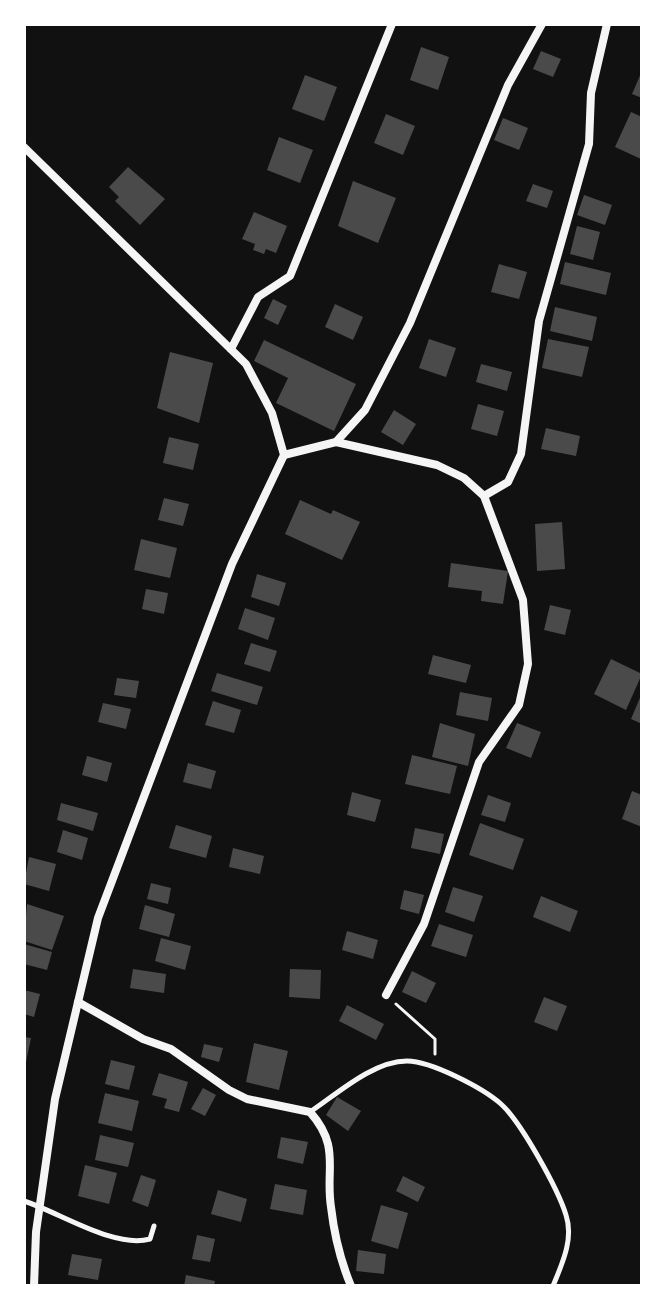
<svg xmlns="http://www.w3.org/2000/svg" width="666" height="1310" font-family="'Roboto Condensed',sans-serif">
<style>
.building{fill:#4a4a4a}
.lines{fill:none;stroke-linecap:round;stroke-linejoin:round}
.path{stroke:#f5f5f5;stroke-width:3}
.service{stroke:#f5f5f5;stroke-width:5}
.minor{stroke:#f5f5f5;stroke-width:8}
</style>
<rect width="100%" height="100%" fill="#111"/>
<g class="building">
<path d="M421,47L449,57L438,90L410,80Z"/>
<path d="M541,51L561,59L553,77L533,69Z"/>
<path d="M642,71V98L632,94Z"/>
<path d="M305,75L337,87L324,121L292,109Z"/>
<path d="M631,112L642,117L641,159L615,147Z"/>
<path d="M386,114L415,126L403,155L374,143Z"/>
<path d="M503,118L528,128L519,150L494,140Z"/>
<path d="M279,137L313,150L300,183L267,170Z"/>
<path d="M128,167L165,199L140,225L115,201L119,197L109,187Z"/>
<path d="M353,181L396,198L378,243L338,226Z"/>
<path d="M533,184L553,191L547,208L526,201Z"/>
<path d="M584,195L612,205L605,225L577,215Z"/>
<path d="M254,212L287,226L276,253L266,249L264,254L253,250L255,244L242,239Z"/>
<path d="M577,226L600,232L593,260L570,254Z"/>
<path d="M565,262L611,273L606,295L560,284Z"/>
<path d="M499,264L527,272L519,299L491,292Z"/>
<path d="M273,299L287,306L278,325L264,318Z"/>
<path d="M335,304L363,317L353,340L325,327Z"/>
<path d="M555,307L597,317L592,341L550,331Z"/>
<path d="M429,339L456,348L446,377L419,368Z"/>
<path d="M548,339L589,347L582,377L542,368Z"/>
<path d="M264,340L356,384L334,431L276,403L288,378L254,361Z"/>
<path d="M170,352L213,363L199,423L157,408Z"/>
<path d="M481,364L512,372L507,391L476,382Z"/>
<path d="M478,404L504,411L497,436L471,429Z"/>
<path d="M394,410L416,424L403,445L381,432Z"/>
<path d="M546,428L580,436L576,456L541,449Z"/>
<path d="M169,437L199,444L193,470L163,463Z"/>
<path d="M164,498L189,504L183,526L158,520Z"/>
<path d="M300,500L331,514L333,510L360,522L342,560L285,534Z"/>
<path d="M562,522L565,569L537,571L535,524Z"/>
<path d="M141,539L177,548L170,578L134,570Z"/>
<path d="M451,563L508,571L503,604L481,601L482,591L448,587Z"/>
<path d="M257,574L286,583L279,606L251,597Z"/>
<path d="M146,589L168,593L164,614L142,609Z"/>
<path d="M550,605L571,610L565,635L544,630Z"/>
<path d="M245,608L275,618L268,640L238,629Z"/>
<path d="M251,643L277,651L270,672L244,664Z"/>
<path d="M433,655L471,665L466,683L428,674Z"/>
<path d="M611,659L642,674L626,710L594,694Z"/>
<path d="M217,673L263,687L257,705L211,691Z"/>
<path d="M117,678L139,681L136,698L114,695Z"/>
<path d="M460,692L492,698L488,721L456,715Z"/>
<path d="M642,693V724L631,719Z"/>
<path d="M213,701L241,710L234,733L205,725Z"/>
<path d="M103,703L131,709L126,729L98,722Z"/>
<path d="M440,723L475,734L468,766L432,757Z"/>
<path d="M517,723L541,732L531,758L506,748Z"/>
<path d="M412,755L457,766L450,794L405,784Z"/>
<path d="M87,756L112,763L107,782L82,775Z"/>
<path d="M188,763L216,771L211,789L183,782Z"/>
<path d="M632,791L642,795V827L622,819Z"/>
<path d="M352,792L381,800L375,822L347,815Z"/>
<path d="M488,795L511,803L505,822L481,815Z"/>
<path d="M61,803L98,813L93,831L57,820Z"/>
<path d="M480,823L524,839L513,870L469,855Z"/>
<path d="M176,825L212,836L206,858L169,848Z"/>
<path d="M415,828L444,834L440,854L411,848Z"/>
<path d="M63,830L88,838L82,860L57,852Z"/>
<path d="M233,848L264,856L260,874L229,867Z"/>
<path d="M29,857L56,864L49,891L24,884Z"/>
<path d="M151,883L171,888L168,904L147,899Z"/>
<path d="M453,887L483,896L474,922L445,912Z"/>
<path d="M404,890L424,895L419,914L400,909Z"/>
<path d="M541,896L578,911L570,932L533,917Z"/>
<path d="M27,904L64,916L52,950L24,941Z"/>
<path d="M145,905L175,914L169,937L139,929Z"/>
<path d="M439,924L473,935L466,957L431,946Z"/>
<path d="M347,931L378,940L373,959L342,950Z"/>
<path d="M161,938L191,946L185,970L155,961Z"/>
<path d="M24,944L52,952L47,970L24,964Z"/>
<path d="M133,969L166,974L164,993L130,988Z"/>
<path d="M290,969L321,970L320,999L289,997Z"/>
<path d="M412,971L436,983L426,1003L402,992Z"/>
<path d="M24,990L40,994L34,1017L24,1014Z"/>
<path d="M544,997L567,1006L557,1031L534,1022Z"/>
<path d="M347,1005L384,1024L376,1040L339,1021Z"/>
<path d="M24,1037L31,1038L25,1067H24Z"/>
<path d="M254,1043L288,1051L279,1090L246,1082Z"/>
<path d="M204,1044L223,1048L219,1062L201,1057Z"/>
<path d="M111,1060L135,1066L129,1090L105,1084Z"/>
<path d="M159,1073L188,1082L179,1112L164,1108L167,1099L152,1095Z"/>
<path d="M203,1088L216,1095L205,1116L191,1109Z"/>
<path d="M105,1093L139,1101L132,1131L98,1123Z"/>
<path d="M337,1097L361,1111L348,1131L326,1115Z"/>
<path d="M100,1135L134,1143L128,1167L95,1160Z"/>
<path d="M281,1137L308,1142L303,1164L277,1158Z"/>
<path d="M85,1165L117,1173L109,1204L78,1196Z"/>
<path d="M141,1175L156,1180L148,1207L132,1201Z"/>
<path d="M403,1176L425,1187L418,1202L396,1191Z"/>
<path d="M275,1184L307,1190L303,1215L270,1209Z"/>
<path d="M218,1190L247,1199L241,1222L211,1214Z"/>
<path d="M381,1205L408,1213L398,1249L371,1241Z"/>
<path d="M197,1235L215,1239L210,1262L192,1259Z"/>
<path d="M358,1250L386,1254L384,1274L356,1271Z"/>
<path d="M72,1254L102,1259L98,1280L68,1275Z"/>
<path d="M186,1275L215,1281L214,1286H184Z"/>
</g>
<g class="lines">
<path class="path" d="M396,1004L435,1039V1054"/>
<g class="service">
<path d="M310,1112C337,1094 373,1061 407,1061C431,1061 483,1088 501,1104C521,1122 558,1189 566,1215C574,1239 562,1264 553,1286"/>
<path d="M24,1201C59,1212 114,1249 150,1239L154,1226"/>
</g>
<g class="minor">
<path d="M24,147L246,364L272,413L284,455L232,564L98,918L55,1099L36,1232L34,1286"/>
<path d="M231,349L258,297L290,276L392,24"/>
<path d="M336,442L437,465L464,478L484,496L523,600L528,664L519,705L479,762L424,924L386,995"/>
<path d="M284,455L336,442L365,410L410,323L508,85L542,24"/>
<path d="M484,496L508,482L521,454L539,321L589,144L591,93L607,24"/>
<path d="M78,1002L143,1039L171,1049L229,1090L247,1099L310,1112C341,1147 325,1169 331,1207C334,1233 341,1262 351,1286"/>
</g>
</g>
<rect width="666" height="1310" fill="none" stroke="#ffffff" stroke-width="52"/>
</svg>
